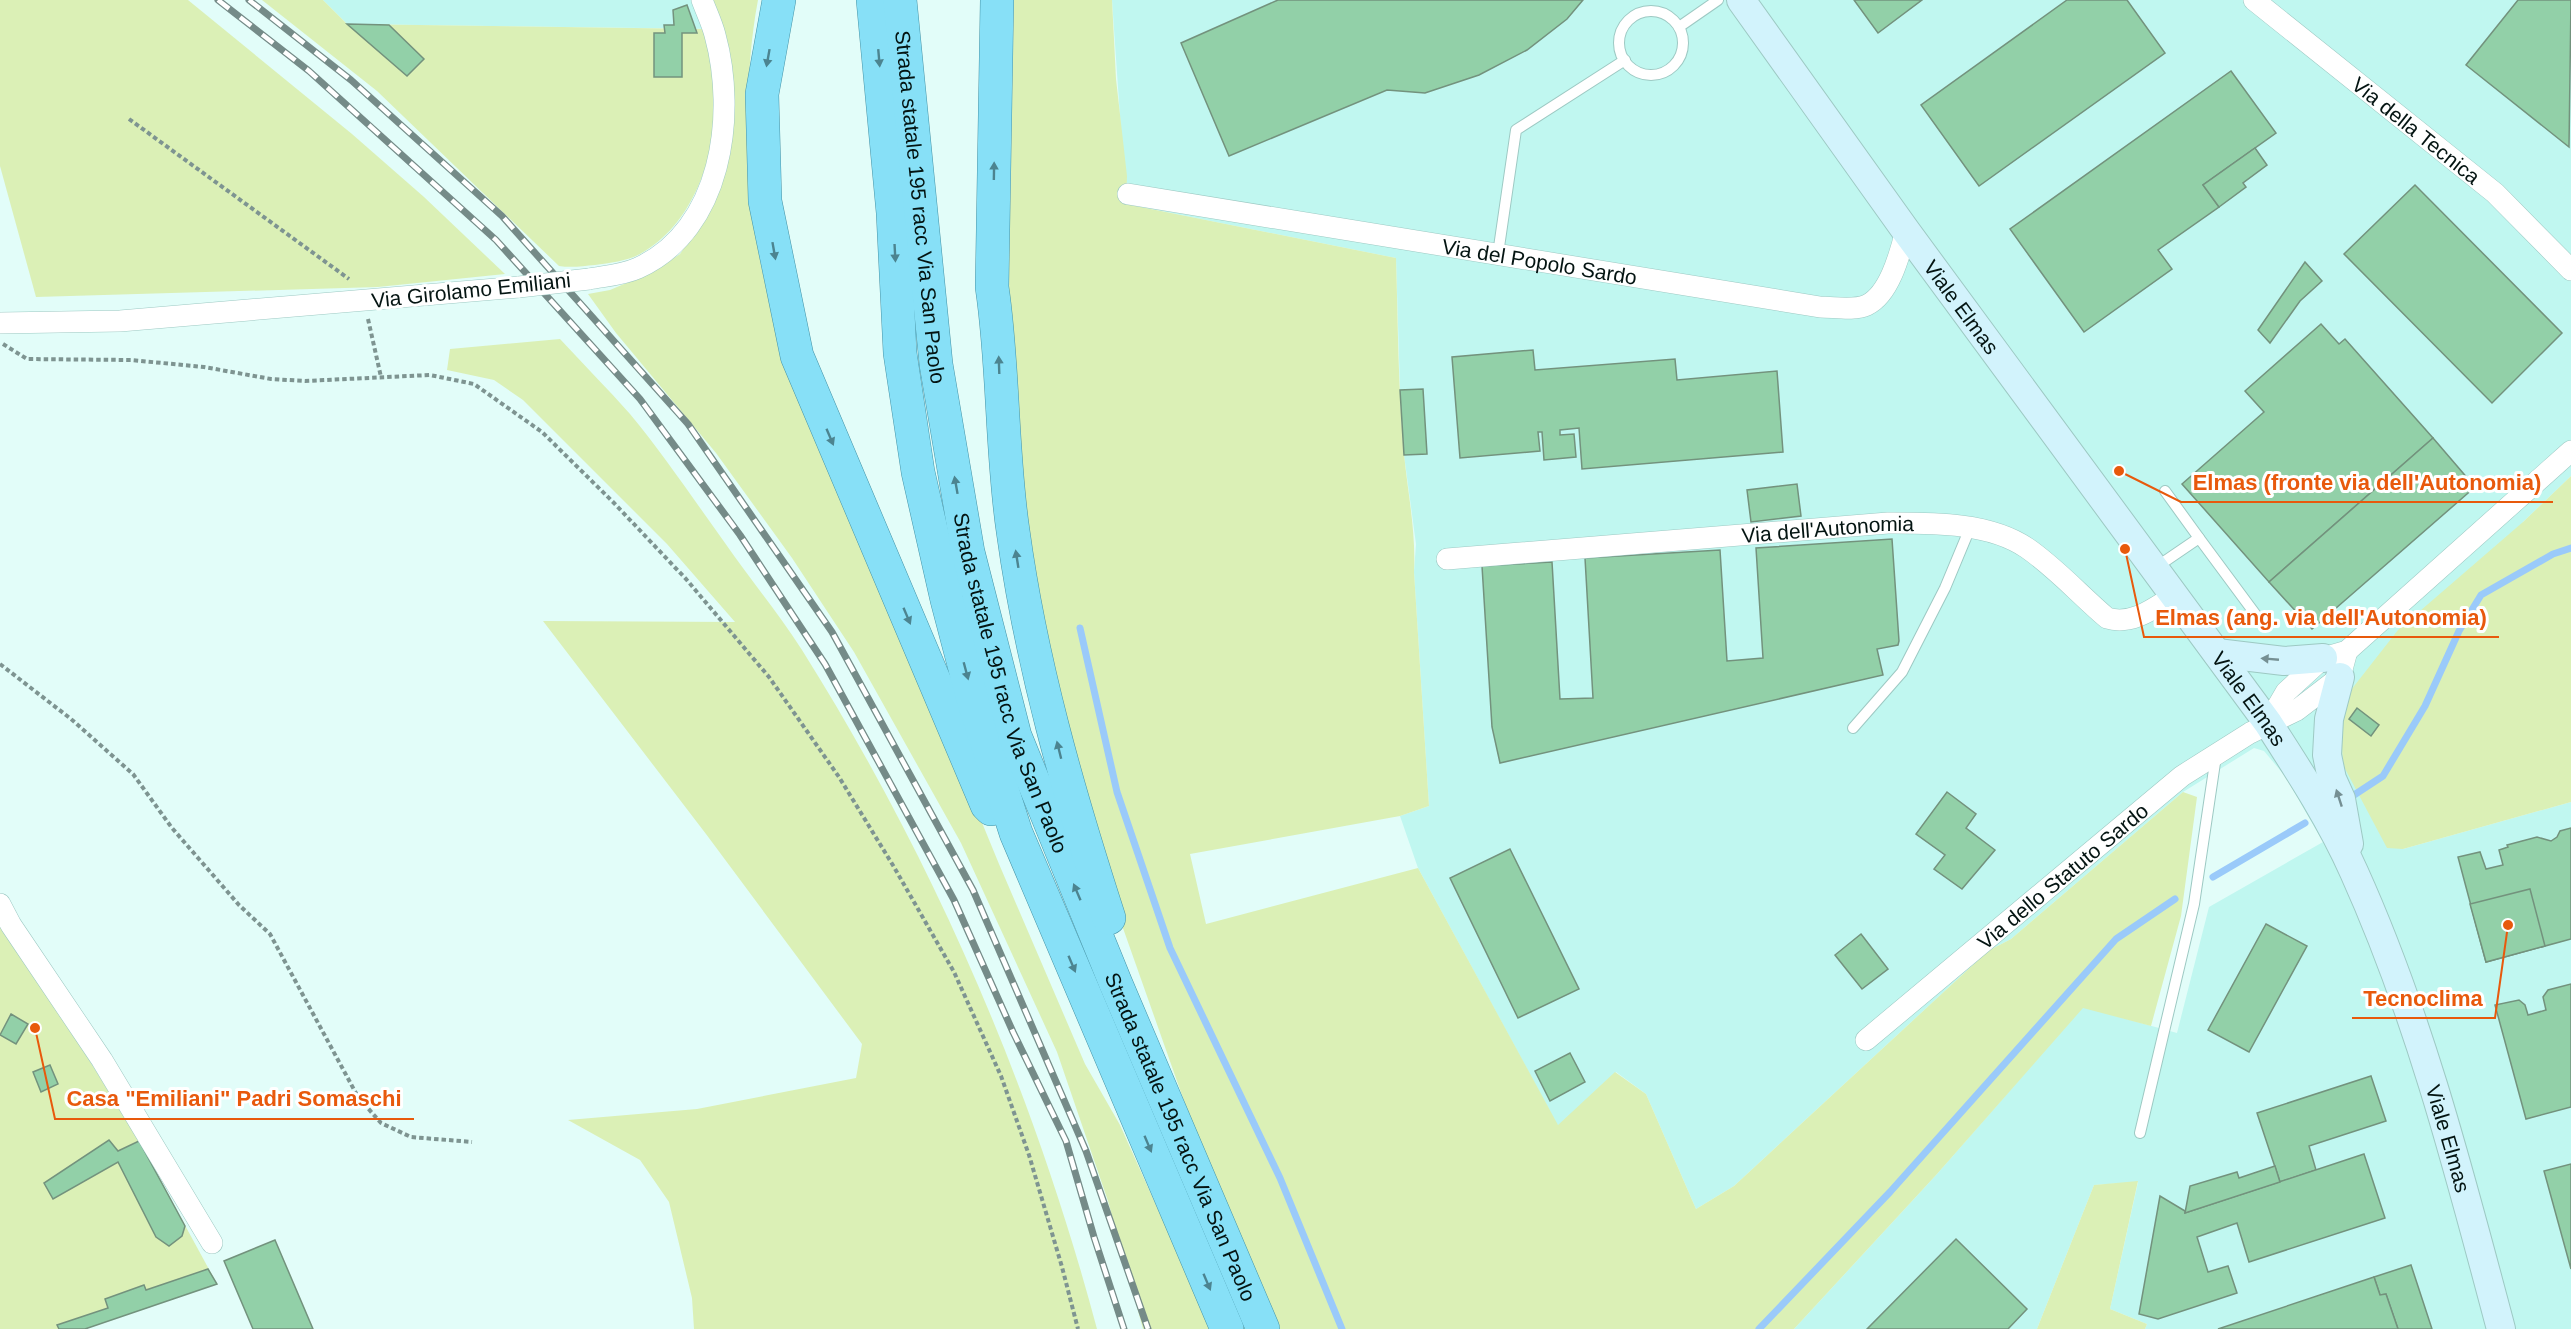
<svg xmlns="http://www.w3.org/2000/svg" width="2571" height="1329" font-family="Arial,sans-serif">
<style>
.built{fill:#c0f7f0}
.green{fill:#dbf0b6}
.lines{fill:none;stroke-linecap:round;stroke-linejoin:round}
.stream{stroke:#9acafa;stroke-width:7}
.building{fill:#92d0a8;stroke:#73927d;stroke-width:1.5}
.service-casing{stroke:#9dc9c3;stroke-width:12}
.minor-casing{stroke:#9dc9c3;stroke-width:22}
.secondary-casing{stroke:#9dc9c3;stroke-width:30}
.trunk-casing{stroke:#4693a6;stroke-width:34}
.path{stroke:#7e9491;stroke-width:4;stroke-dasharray:4.5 3;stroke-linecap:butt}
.service{stroke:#fff;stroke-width:10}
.minor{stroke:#fff;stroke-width:21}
.secondary{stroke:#d2f3fc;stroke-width:28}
.trunk{stroke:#87e0f7;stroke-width:33}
.rail-casing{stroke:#758b88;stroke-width:7}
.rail{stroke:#fff;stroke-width:4.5;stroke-dasharray:14;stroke-linecap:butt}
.minor-bridge-casing{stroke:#9dc9c3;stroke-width:22;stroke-linecap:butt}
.minor-bridge{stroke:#fff;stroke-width:21}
.oneway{fill:#4c8490}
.oneway2{fill:#758f93}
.labels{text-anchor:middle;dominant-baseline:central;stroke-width:6;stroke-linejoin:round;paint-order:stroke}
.street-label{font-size:21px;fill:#041412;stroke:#fff}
.leader{fill:none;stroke:#e8590c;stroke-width:2}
.callout-dot{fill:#e8590c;stroke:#fff;stroke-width:2}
.callout-label{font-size:22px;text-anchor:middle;font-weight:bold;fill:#e8590c;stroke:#fff;stroke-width:6;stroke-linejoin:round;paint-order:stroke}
</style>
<rect width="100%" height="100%" fill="#e2fdf9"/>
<g class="built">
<path d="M323,0H711L721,29L347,24Z"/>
<path d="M1112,0H2571V476L2523,522L2403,849L2571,802V1329H2145L2147,1324L2110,1309L2138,1182L2094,1185L2037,1329H1794L1937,1174L2083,1007L2177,1033L2209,907L2323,842L2285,776L2264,751L2254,748L2183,792L2011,939L1988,951L1734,1186L1696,1209L1646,1094L1616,1072L1558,1126L1418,868L1400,816L1429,806L1414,572L1416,544L1404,455L1400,390L1396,258L1126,204Z"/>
</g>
<g class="green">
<path d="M0,0H188L352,134L424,197L505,274L378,287L36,297L0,166Z"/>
<path d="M262,0H323L347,24L705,29C731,100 712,215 640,254C627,261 609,263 595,265C583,266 572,268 559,266L377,91Z"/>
<path d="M711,0H758C743,78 746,181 760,259C764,285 774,310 781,334L999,864L1085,1064L1120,1125L1173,1243L1231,1213L1195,1132L1106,880L1078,787L1020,504L1008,327L1014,0H1112L1116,79L1127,176L1126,204L1396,258C1398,323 1398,389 1404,454C1408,494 1416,532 1414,572L1429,806L1400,816L1190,854L1206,924L1418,868L1558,1125L1615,1072L1646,1094L1696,1209L1734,1186L1988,951L2011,939L2183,792L2197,797L2181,916L2151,1026L2083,1008L1937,1174L1794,1329H1143L1108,1201L1057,1052L961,843L854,652L792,558L716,453L616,333L588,294L610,290L631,281L658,269L680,254L707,214L734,104L729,55Z"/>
<path d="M560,339C583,364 607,388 630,414C664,455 694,500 725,543C750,579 778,613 802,650C934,860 1033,1089 1097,1329H694L692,1298L669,1202L640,1160L568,1120L697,1109L856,1078L862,1044L706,834L543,621L735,622L667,544L523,400L494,380L447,370L450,349Z"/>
<path d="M2571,476V802L2403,849L2387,848L2343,765L2341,730L2351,690L2398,630L2523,522Z"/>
<path d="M0,915L139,1141L217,1284L85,1329H0Z"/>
<path d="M2138,1181L2110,1309L2147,1324L2145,1329H2037L2094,1185Z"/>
</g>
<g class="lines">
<g class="stream">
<path d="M1080,628L1117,792L1170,948L1280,1178L1342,1329"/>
<path d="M2351,797L2383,776L2425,706L2459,631L2481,595L2553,554L2571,548"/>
<path d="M2213,877L2305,823"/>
<path d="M1759,1329L1890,1192L2116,939L2175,899"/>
</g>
</g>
<g class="building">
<path d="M1278,0H1583L1567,19L1527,50L1479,75L1425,93L1387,90L1229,156L1181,43Z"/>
<path d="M1854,0H1922L1878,33Z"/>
<path d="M2067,0H2127L2165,53L1979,186L1921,105Z"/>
<path d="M2518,0H2571L2569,147L2466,65Z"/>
<path d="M687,5L697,33H682V77H654V33H665L664,25H674L673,10Z"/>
<path d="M347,24L389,25L424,59L407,76Z"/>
<path d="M2231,71L2276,133L2203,185L2219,207L2158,250L2172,269L2084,332L2010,229Z"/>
<path d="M2255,148L2267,165L2243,183L2246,187L2219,207L2203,185Z"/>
<path d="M2415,185L2562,333L2492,403L2344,254Z"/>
<path d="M2305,262L2322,281L2300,301L2270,343L2258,330Z"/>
<path d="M2321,324L2339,344L2345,339L2433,438L2269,582L2182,484L2264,412L2245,391Z"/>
<path d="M1533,350L1535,370L1675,359L1677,380L1777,371L1783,452L1582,469L1579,428L1560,430V435L1574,434L1576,457L1544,460L1542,432H1538L1540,451L1460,458L1452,357Z"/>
<path d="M1423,389L1427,454L1404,455L1400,390Z"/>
<path d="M2433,438L2475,487L2312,629L2269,582Z"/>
<path d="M1797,484L1801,516L1751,522L1747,490Z"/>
<path d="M1892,539L1899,641L1898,645L1877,649L1883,675L1500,763L1492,727L1482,566L1552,562L1560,699L1593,698L1585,558L1720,550L1727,661L1763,658L1756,548Z"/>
<path d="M2357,708L2379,725L2371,736L2349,719Z"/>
<path d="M1947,792L1976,814L1966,828L1995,850L1962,889L1934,869L1945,855L1916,834Z"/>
<path d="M2571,828V939L2486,962L2458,857L2480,852L2486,869L2503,865L2499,850L2508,847L2507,845L2537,837L2551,841L2557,837L2560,831Z"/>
<path d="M1510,849L1579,989L1518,1018L1450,878Z"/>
<path d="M2530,889L2545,946L2486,962L2470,904Z"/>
<path d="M2266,924L2307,946L2249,1052L2208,1030Z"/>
<path d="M1861,934L1888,969L1862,989L1835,955Z"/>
<path d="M2571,984V1107L2526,1119L2495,1005L2519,1000L2525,1005L2528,1015L2546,1010L2543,997L2548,990Z"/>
<path d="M11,1014L28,1024L16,1044L0,1035Z"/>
<path d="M1570,1053L1585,1082L1550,1101L1535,1071Z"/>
<path d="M50,1065L58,1084L41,1092L33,1072Z"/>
<path d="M2371,1076L2386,1121L2309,1146L2316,1170L2280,1182L2257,1113Z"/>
<path d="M109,1140L118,1151L139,1141L185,1226L182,1236L169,1246L156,1237L118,1162L53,1199L44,1183Z"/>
<path d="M2364,1154L2385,1218L2249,1262L2237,1223L2197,1237L2208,1272L2228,1266L2237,1293L2158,1319L2139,1314L2160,1196L2185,1211V1213Z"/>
<path d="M2571,1164V1269L2544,1171Z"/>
<path d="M2275,1166L2280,1182L2185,1213L2190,1186L2237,1172L2239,1178Z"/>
<path d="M1956,1239L2027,1309L2008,1329H1867Z"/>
<path d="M275,1240L313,1329H253L224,1261Z"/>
<path d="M2411,1265L2432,1329H2398L2386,1294L2380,1295L2374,1277Z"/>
<path d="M208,1269L217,1284L85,1329H59L57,1325L108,1308L105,1299L144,1285L146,1290Z"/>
<path d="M2374,1277L2380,1295L2386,1294L2398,1329H2218Z"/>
</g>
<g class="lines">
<g class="service-casing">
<g id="service">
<circle cx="1651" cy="43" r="32"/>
<path d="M1679,27L1718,0"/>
<path d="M1498,254L1516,130L1625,60"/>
<path d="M2199,538L2256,615"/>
<path d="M2155,568L2199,538L2165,491"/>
<path d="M1853,728L1902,672L1945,588L1970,528"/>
<path d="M2140,1133L2194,904L2216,756"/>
</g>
</g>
<g class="minor-casing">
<g id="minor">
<path id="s1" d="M2254,0L2495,193L2571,270"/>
<path id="s2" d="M1128,194L1820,307C1835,307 1854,311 1867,305C1890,294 1900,253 1906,231"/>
<path d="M589,279C605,276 623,275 638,268C722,230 737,115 715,35C712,23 706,11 702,0"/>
<path d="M0,323L120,321L519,287"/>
<path id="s3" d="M1447,559L1888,523C1932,523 1989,522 2027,548C2056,568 2080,595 2107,618C2132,626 2154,608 2175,595"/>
<path d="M2268,723L2286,692L2323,658L2347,651L2571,451"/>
<path d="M0,904L11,925L102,1060L212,1243"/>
<path id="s4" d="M1866,1040L2182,776L2250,733L2297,710L2340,677L2347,651"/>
</g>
</g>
<g class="secondary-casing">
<g id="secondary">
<path id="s5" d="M1741,0L1906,231L2268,723C2299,771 2331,820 2354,872C2420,1018 2460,1175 2501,1329"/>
<path d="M2217,653L2284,661L2323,658"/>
<path d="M2340,677L2329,719L2327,755L2332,779L2341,799L2349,844"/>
</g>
</g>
<g class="trunk-casing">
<g id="trunk">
<path d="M779,0L762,94L765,201L797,356L987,805L991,809"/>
<path d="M873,0L893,213L900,353L918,472L947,600L973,699L1016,833L1227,1329"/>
<path id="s6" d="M900,0L936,364L968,552L1015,736L1116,984L1263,1329"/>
<path d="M997,0L992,287C1004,367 1001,450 1013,531C1031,663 1068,791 1109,918"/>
</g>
</g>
<g class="path">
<path d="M129,119L349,279"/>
<path d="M368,319L381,377"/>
<path d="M3,344L27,359L131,360L204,367L271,379L305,381L430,375L474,384L542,432L613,502L686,579L769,677L839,777L894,867L954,972L1001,1076L1029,1155L1062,1267L1078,1329"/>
<path d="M0,664L71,719L133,774L172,828L239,905L270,934L358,1097L381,1123L411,1137L472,1142"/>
</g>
<use href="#service" class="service"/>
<use href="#minor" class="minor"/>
<use href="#secondary" class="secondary"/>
<use href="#trunk" class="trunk"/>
<g class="rail-casing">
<g id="rail">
<path d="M218,0L309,71L496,240L640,399L740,535L825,664L954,900L1013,1032L1066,1141L1094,1237L1124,1329"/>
<path d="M249,0L351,80L502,216L688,424L832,632L973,890L1086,1151L1148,1329"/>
</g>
</g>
<use href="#rail" class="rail"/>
<g class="minor-bridge-casing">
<path id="minor-bridge" d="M519,287L589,279"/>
</g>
<use href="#minor-bridge" class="minor-bridge"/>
</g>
<defs><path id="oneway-solid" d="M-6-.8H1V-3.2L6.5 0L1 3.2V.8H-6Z" transform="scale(1.5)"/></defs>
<g class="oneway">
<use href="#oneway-solid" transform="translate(768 58) rotate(100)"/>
<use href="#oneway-solid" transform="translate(879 58) rotate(85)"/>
<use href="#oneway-solid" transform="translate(994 171) rotate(-89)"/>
<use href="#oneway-solid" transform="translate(774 251) rotate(80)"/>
<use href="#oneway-solid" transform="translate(895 253) rotate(87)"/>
<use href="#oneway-solid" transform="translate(999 365) rotate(-92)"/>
<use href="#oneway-solid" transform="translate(830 437) rotate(67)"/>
<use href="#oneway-solid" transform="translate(956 485) rotate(-100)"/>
<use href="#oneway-solid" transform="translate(1017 559) rotate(-99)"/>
<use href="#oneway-solid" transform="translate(907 616) rotate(67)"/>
<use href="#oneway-solid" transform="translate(966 671) rotate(75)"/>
<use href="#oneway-solid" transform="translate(1059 750) rotate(-104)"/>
<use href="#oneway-solid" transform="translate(1077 892) rotate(-113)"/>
<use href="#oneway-solid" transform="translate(1072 964) rotate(67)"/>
<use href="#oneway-solid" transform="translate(1148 1144) rotate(67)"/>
<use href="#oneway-solid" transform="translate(1207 1282) rotate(67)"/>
</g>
<g class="oneway2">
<use href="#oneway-solid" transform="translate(2270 659) rotate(-175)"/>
<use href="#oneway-solid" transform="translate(2339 798) rotate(-108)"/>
</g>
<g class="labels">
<g class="street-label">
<text stroke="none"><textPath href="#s1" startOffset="208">Via della Tecnica</textPath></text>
<text stroke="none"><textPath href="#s6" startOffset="208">Strada statale 195 racc Via San Paolo</textPath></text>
<text stroke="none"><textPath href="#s2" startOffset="417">Via del Popolo Sardo</textPath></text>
<text transform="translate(471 290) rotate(-6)">Via Girolamo Emiliani</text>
<text stroke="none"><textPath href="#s5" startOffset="378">Viale Elmas</textPath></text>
<text stroke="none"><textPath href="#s3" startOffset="382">Via dell'Autonomia</textPath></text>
<text stroke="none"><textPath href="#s6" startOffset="694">Strada statale 195 racc Via San Paolo</textPath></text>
<text stroke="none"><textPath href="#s5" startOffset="864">Viale Elmas</textPath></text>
<text stroke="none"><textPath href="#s4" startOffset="256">Via dello Statuto Sardo</textPath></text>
<text stroke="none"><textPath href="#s6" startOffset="1180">Strada statale 195 racc Via San Paolo</textPath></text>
<text stroke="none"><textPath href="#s5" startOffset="1350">Viale Elmas</textPath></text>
</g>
</g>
<path class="leader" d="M2119 471L2181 502H2553M2125 549L2144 637H2499M2508 925L2495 1018H2352M35 1028L55 1119H414"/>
<g class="callout-dot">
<circle cx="2119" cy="471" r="6"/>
<circle cx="2125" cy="549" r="6"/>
<circle cx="2508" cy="925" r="6"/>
<circle cx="35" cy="1028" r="6"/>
</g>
<g class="callout-label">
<text x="2367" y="490">Elmas (fronte via dell'Autonomia)</text>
<text x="2321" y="625">Elmas (ang. via dell'Autonomia)</text>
<text x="2423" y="1006">Tecnoclima</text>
<text x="234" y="1106">Casa "Emiliani" Padri Somaschi</text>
</g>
</svg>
